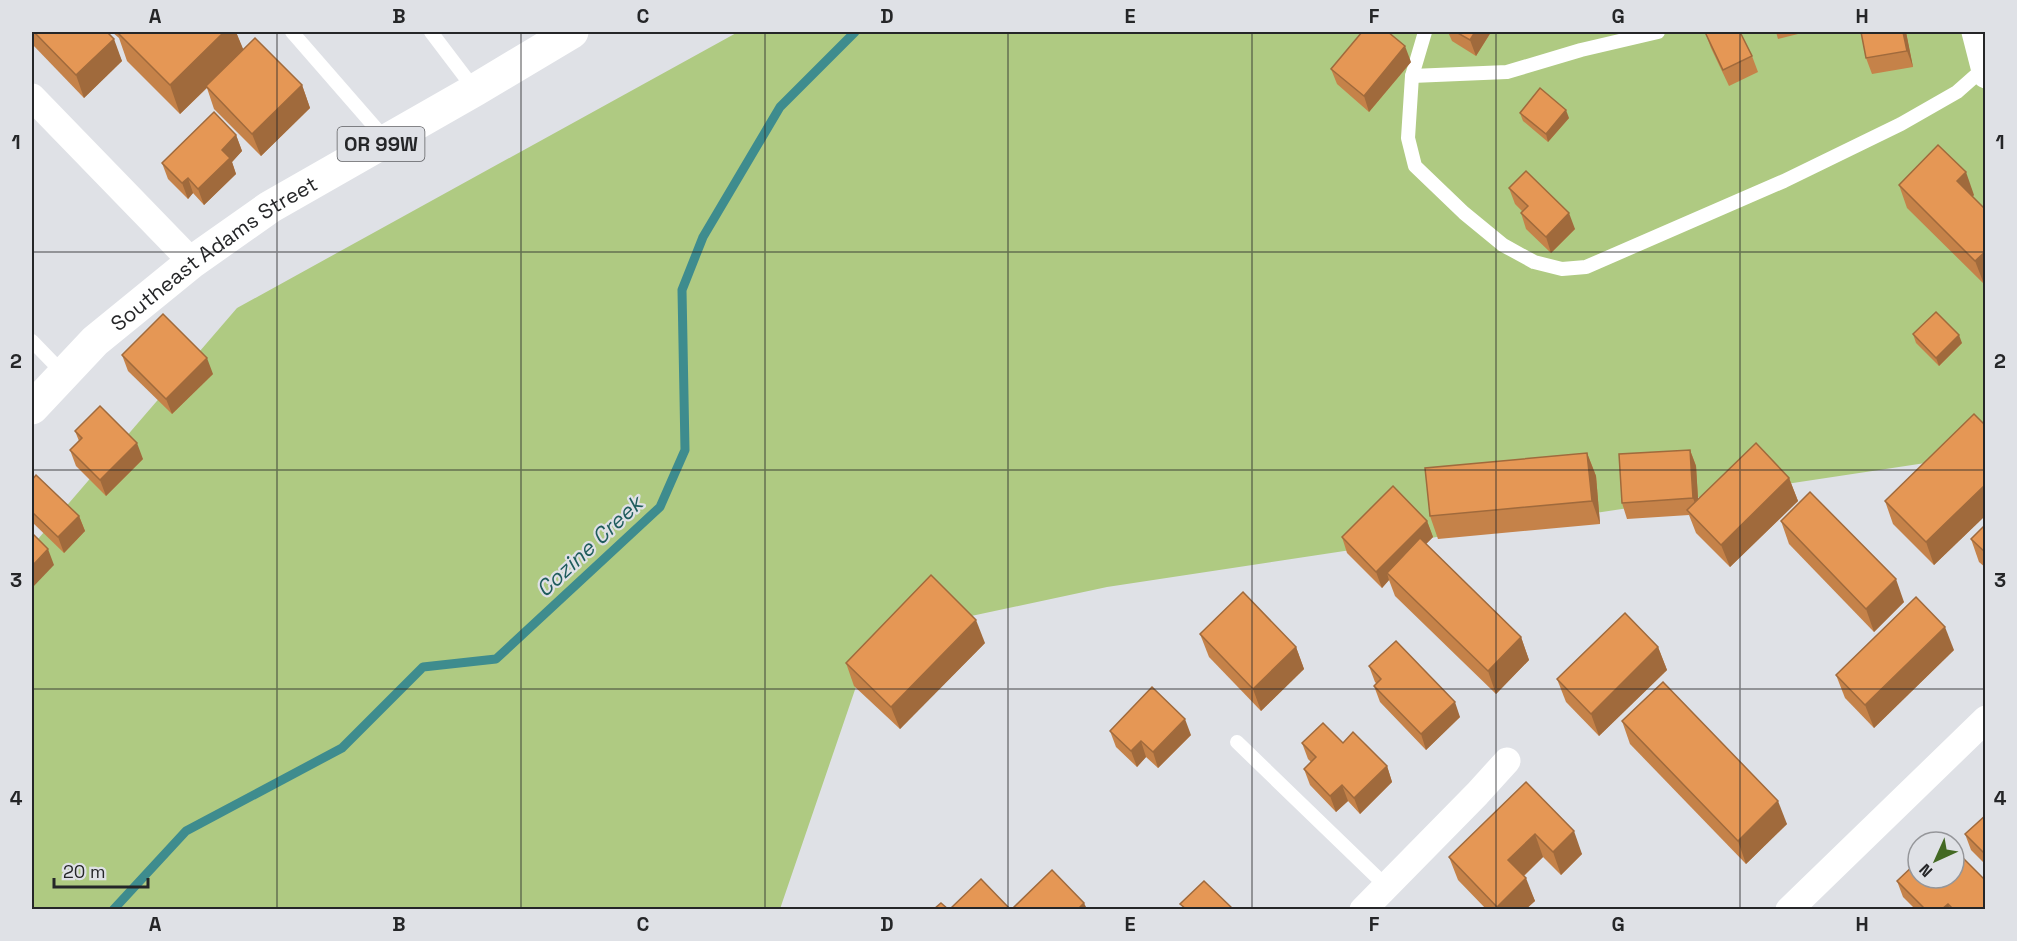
<svg xmlns="http://www.w3.org/2000/svg" width="2017" height="941" font-family="'Space Grotesk',sans-serif">
<style>
.green{fill:#afca82}
.lines{fill:none;stroke-linecap:round;stroke-linejoin:round}
.stream{stroke:#3e8c8e;stroke-width:9}
.service{stroke:#fff;stroke-width:14}
.minor{stroke:#fff;stroke-width:27}
.trunk{stroke:#fff;stroke-width:33}
.wall{fill:#c58249}
.shaded-wall{fill:#a06a3c}
.building{fill:#e59755;stroke:#a06a3c;stroke-width:1.5}
.grid{fill:none;stroke:#252628;stroke-width:1.5;stroke-opacity:0.55}
.labels{text-anchor:middle;dominant-baseline:central;stroke-width:4.5;stroke-linejoin:round;paint-order:stroke}
.shield{fill:#dfe1e6;stroke:#5d5e61;stroke-width:1.5}
.shield-label{font-size:20px;font-weight:bold;fill:#252628}
.street-label{font-size:21px;fill:#252628;stroke:#dfe1e6}
.water-label{font-size:22px;font-style:italic;fill:#1f5c5d;stroke:#dfe1e6}
.neatline{fill:none;stroke:#252628;stroke-width:2}
.grid-label{font-size:20px;text-anchor:middle;font-weight:bold;fill:#252628}
</style>
<rect width="100%" height="100%" fill="#dfe1e6"/>
<path class="green" d="M738,32H1985V454L1107,587L873,637L780,909L32,910V546L237,308Z"/>
<g class="lines">
<path class="stream" d="M113,910L186,831L342,748L423,667L496,659L660,507L685,450L682,290L703,237L780,107L855,32"/>
<g class="service">
<path d="M292,32L387,141"/>
<path d="M431,32L475,90"/>
<path d="M1425,32L1412,76L1408,138L1415,166L1464,213L1503,245L1534,262L1562,269L1586,267L1784,181L1901,124L1957,92L1983,69"/>
<path d="M1412,76L1507,72L1581,50L1658,32"/>
<path d="M32,341L64,374"/>
<path d="M1237,742L1386,886"/>
</g>
<g class="minor">
<path d="M1975,32L1986,75"/>
<path d="M32,97L192,262"/>
<path d="M1363,910L1477,794L1507,761"/>
<path d="M1789,910L1986,719"/>
</g>
<path class="trunk" id="s1" d="M32,408L95,341L192,262L270,207L475,90L572,32"/>
</g>
<g class="wall">
<path d="M32,32H107L122,61L84,98L32,44Z"/>
<path d="M112,32H236L243,50L302,85L310,108L261,156L214,109L207,88L180,114L127,61L119,38Z"/>
<path d="M1448,32H1491L1476,56L1452,41Z"/>
<path d="M1705,32L1752,56L1758,72L1729,86L1711,48Z"/>
<path d="M1776,32H1806L1778,39Z"/>
<path d="M1861,32H1906L1913,67L1872,74L1866,58Z"/>
<path d="M1411,62L1369,112L1337,84L1331,69Z"/>
<path d="M1520,113L1569,118L1548,142L1523,121Z"/>
<path d="M236,135L242,151L232,162L236,174L204,205L193,193L188,199L168,179L162,163Z"/>
<path d="M1899,185L1974,195L1972,197L1984,284L1907,208Z"/>
<path d="M1509,188L1575,229L1551,253L1526,229L1521,213L1522,211L1515,204Z"/>
<path d="M1913,334L1962,343L1939,366L1916,343Z"/>
<path d="M122,355L213,374L172,414L128,371Z"/>
<path d="M1986,426V515L1934,565L1893,524L1885,501Z"/>
<path d="M75,431L143,459L106,496L76,466L70,450L79,441Z"/>
<path d="M1690,450L1696,466L1698,500L1789,478L1798,501L1730,567L1696,533L1689,515L1627,519L1622,503Z"/>
<path d="M1587,453L1596,476L1600,524L1438,539L1430,516Z"/>
<path d="M32,480L79,516L85,531L64,553L32,522Z"/>
<path d="M1427,521L1433,537L1426,544L1521,637L1529,660L1496,694L1395,596L1389,580L1382,588L1347,553L1342,537Z"/>
<path d="M1781,521L1904,602L1874,632L1789,544Z"/>
<path d="M1986,524V568L1979,562L1971,539Z"/>
<path d="M1200,634L1296,647L1304,669L1261,711L1209,657Z"/>
<path d="M985,643L900,729L854,686L846,663Z"/>
<path d="M1658,647L1667,670L1599,736L1566,702L1557,679Z"/>
<path d="M1954,650L1874,728L1845,698L1836,675Z"/>
<path d="M1369,666L1460,717L1426,750L1380,702L1374,686L1377,684L1375,682Z"/>
<path d="M1622,721L1787,824L1746,864L1630,744Z"/>
<path d="M1110,731L1191,735L1158,768L1146,757L1137,767L1116,747Z"/>
<path d="M1302,743H1343L1387,766L1392,782L1360,814L1348,801L1336,812L1310,785L1304,769L1311,762L1308,759Z"/>
<path d="M1526,782L1582,854L1561,875L1543,857L1524,876L1535,901L1526,909H1486L1458,880L1449,857Z"/>
<path d="M1986,815V865L1971,850L1965,834Z"/>
<path d="M1918,878L1986,909H1915L1903,897L1897,881Z"/>
</g>
<g class="shaded-wall">
<path d="M224,32H236L244,51L180,114L170,85Z"/>
<path d="M1475,32H1491L1476,56L1470,40Z"/>
<path d="M1903,32H1906L1913,67L1907,51Z"/>
<path d="M114,39L122,61L84,98L76,75Z"/>
<path d="M1405,46L1411,62L1369,112L1364,96Z"/>
<path d="M302,85L310,108L261,156L252,134Z"/>
<path d="M1566,110L1569,118L1548,142L1546,134Z"/>
<path d="M236,135L242,151L232,162L236,174L204,205L198,189L222,150Z"/>
<path d="M1966,172L1974,195L1965,204L1957,181Z"/>
<path d="M188,178L193,193L188,199L182,183Z"/>
<path d="M1569,213L1575,229L1551,253L1546,237Z"/>
<path d="M1986,251V282L1984,284L1975,261Z"/>
<path d="M1959,335L1962,343L1939,366L1936,358Z"/>
<path d="M207,358L213,374L172,414L166,399Z"/>
<path d="M137,443L143,459L106,496L100,480Z"/>
<path d="M1690,450L1696,466L1699,514L1693,498Z"/>
<path d="M1587,453L1596,476L1600,524L1592,501Z"/>
<path d="M1789,478L1798,501L1730,567L1721,545Z"/>
<path d="M1986,484V515L1934,565L1926,542Z"/>
<path d="M79,516L85,531L64,553L58,537Z"/>
<path d="M1427,521L1433,537L1392,578L1387,573L1389,580L1382,588L1376,572Z"/>
<path d="M48,549L54,565L32,588V566Z"/>
<path d="M1896,579L1904,602L1874,632L1866,609Z"/>
<path d="M976,620L985,643L900,729L891,707Z"/>
<path d="M1945,627L1954,650L1874,728L1865,705Z"/>
<path d="M1521,637L1529,660L1496,694L1488,671Z"/>
<path d="M1296,647L1304,669L1261,711L1253,689Z"/>
<path d="M1658,647L1667,670L1599,736L1591,714Z"/>
<path d="M1455,702L1460,717L1426,750L1421,734Z"/>
<path d="M1185,719L1191,735L1158,768L1153,752Z"/>
<path d="M1141,741L1146,757L1137,767L1131,751Z"/>
<path d="M1387,766L1392,782L1360,814L1354,798Z"/>
<path d="M1342,785L1348,801L1336,812L1330,796Z"/>
<path d="M1778,801L1787,824L1746,864L1738,841Z"/>
<path d="M1574,831L1582,854L1561,875L1553,852Z"/>
<path d="M1535,834L1543,857L1516,883L1508,860Z"/>
<path d="M1526,878L1535,901L1526,909H1498L1497,907Z"/>
<path d="M1084,903L1087,909H1078Z"/>
<path d="M1948,904L1950,909H1942Z"/>
</g>
<g class="building">
<path d="M34,32H107L114,39L76,75Z"/>
<path d="M117,32H224L170,85Z"/>
<path d="M1362,32H1388L1405,46L1364,96L1331,69Z"/>
<path d="M1456,32H1475L1470,40Z"/>
<path d="M1705,32H1740L1752,56L1723,70Z"/>
<path d="M1861,32H1903L1907,51L1866,58Z"/>
<path d="M255,38L302,85L252,134L206,86Z"/>
<path d="M1540,88L1566,110L1546,134L1520,113Z"/>
<path d="M214,112L236,135L222,150L230,158L198,189L188,178L182,183L162,163Z"/>
<path d="M1938,145L1966,172L1957,181L1986,210V251L1975,261L1899,185Z"/>
<path d="M1526,171L1569,213L1546,237L1521,213L1528,206L1509,188Z"/>
<path d="M1936,312L1959,335L1936,358L1913,334Z"/>
<path d="M163,314L207,358L166,399L122,355Z"/>
<path d="M100,406L137,443L100,480L70,450L82,438L75,431Z"/>
<path d="M1974,414L1986,426V484L1926,542L1885,501Z"/>
<path d="M1756,443L1789,478L1721,545L1687,510Z"/>
<path d="M1690,450L1693,498L1622,503L1619,454Z"/>
<path d="M1587,453L1592,501L1430,516L1425,468Z"/>
<path d="M36,475L79,516L58,537L32,512V480Z"/>
<path d="M1393,486L1427,521L1376,572L1342,537Z"/>
<path d="M1810,492L1896,579L1866,609L1781,521Z"/>
<path d="M1986,524V553L1971,539Z"/>
<path d="M32,533L48,549L32,566Z"/>
<path d="M1420,538L1521,637L1488,671L1387,573Z"/>
<path d="M931,575L976,620L891,707L846,663Z"/>
<path d="M1243,592L1296,647L1253,689L1200,634Z"/>
<path d="M1916,597L1945,627L1865,705L1836,675Z"/>
<path d="M1625,613L1658,647L1591,714L1557,679Z"/>
<path d="M1396,641L1455,702L1421,734L1374,686L1381,679L1369,666Z"/>
<path d="M1663,682L1778,801L1738,841L1622,721Z"/>
<path d="M1152,687L1185,719L1153,752L1141,741L1131,751L1110,731Z"/>
<path d="M1323,723L1343,743L1353,732L1387,766L1354,798L1342,785L1330,796L1304,769L1316,757L1302,743Z"/>
<path d="M1526,782L1574,831L1553,852L1535,834L1508,860L1526,878L1497,907L1449,857Z"/>
<path d="M1986,815V855L1965,834Z"/>
<path d="M1954,849L1986,881V907L1983,909H1953L1948,904L1942,909H1925L1897,881L1917,862L1918,863V878H1954Z"/>
<path d="M1052,870L1084,903L1078,909H1012Z"/>
<path d="M981,879L1010,909H950Z"/>
<path d="M1204,881L1233,909H1186L1180,904Z"/>
<path d="M941,903L948,909H934Z"/>
</g>
<path class="grid" d="M277,32V910M521,32V910M765,32V910M1008,32V910M1252,32V910M1496,32V910M1740,32V910M32,252H1986M32,470H1986M32,689H1986"/>
<g class="labels">
<rect class="shield" x="337.5" y="127" width="87" height="34" rx="4.5"/>
<g class="shield-label">
<text x="381" y="144">OR 99W</text>
</g>
<g class="street-label">
<text stroke="none"><textPath href="#s1" startOffset="240">Southeast Adams Street</textPath></text>
</g>
<g class="water-label">
<text transform="translate(589 546) rotate(-43)">Cozine Creek</text>
</g>
</g>
<rect width="2017" height="941" fill="none" stroke="#dfe1e6" stroke-width="66"/>
<g transform="translate(1936 860) rotate(225)"><circle r="28" fill="#dfe1e6" stroke="#95969a" stroke-width="1.5"/>
<path d="M0-4.5L10 22L0 15L-10 22Z" fill="#436923"/>
<text y="-9" font-size="16" font-weight="bold" text-anchor="middle" fill="#252628">N</text>
</g>
<path d="M54 878v9h94v-9" fill="none" stroke="#252628" stroke-width="3"/>
<text x="63" y="878" font-size="18" fill="#252628" stroke="#dfe1e6" stroke-width="4.5" paint-order="stroke">20 m</text>
<rect x="33" y="33" width="1951" height="875" class="neatline"/>
<g class="grid-label">
<text x="155" y="23">A</text>
<text x="399" y="23">B</text>
<text x="643" y="23">C</text>
<text x="887" y="23">D</text>
<text x="1130" y="23">E</text>
<text x="1374" y="23">F</text>
<text x="1618" y="23">G</text>
<text x="1862" y="23">H</text>
<text x="16" y="149">1</text>
<text x="2000" y="149">1</text>
<text x="16" y="368">2</text>
<text x="2000" y="368">2</text>
<text x="16" y="587">3</text>
<text x="2000" y="587">3</text>
<text x="16" y="805">4</text>
<text x="2000" y="805">4</text>
<text x="155" y="931">A</text>
<text x="399" y="931">B</text>
<text x="643" y="931">C</text>
<text x="887" y="931">D</text>
<text x="1130" y="931">E</text>
<text x="1374" y="931">F</text>
<text x="1618" y="931">G</text>
<text x="1862" y="931">H</text>
</g>
</svg>
